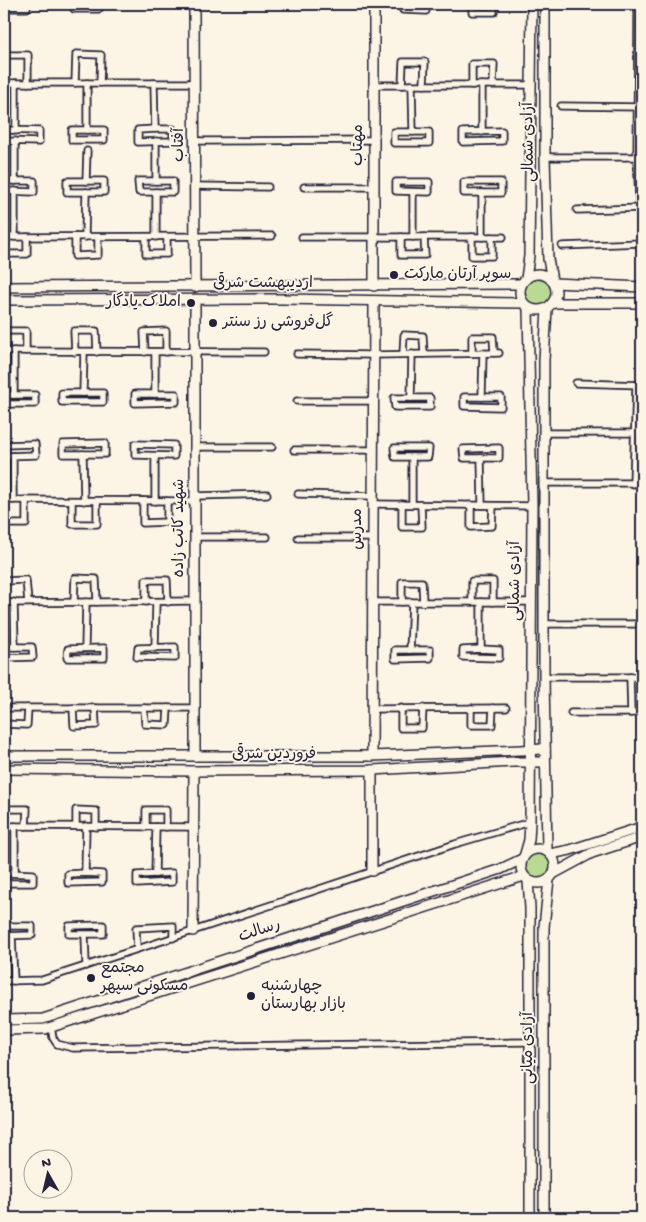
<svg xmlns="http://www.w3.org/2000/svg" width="646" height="1222" font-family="'Gochi Hand','Playpen Sans Arabic',sans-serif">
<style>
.green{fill:#bada93;stroke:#6e7e67}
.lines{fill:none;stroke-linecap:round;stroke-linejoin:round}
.street-casing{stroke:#22223b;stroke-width:9}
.secondary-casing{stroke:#22223b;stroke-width:12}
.street{stroke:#fcf5e5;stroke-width:5.5}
.secondary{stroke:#fcf5e5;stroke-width:9}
.poi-dot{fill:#22223b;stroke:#fcf5e5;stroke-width:2}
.labels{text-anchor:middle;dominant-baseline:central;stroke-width:4;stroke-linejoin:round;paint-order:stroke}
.street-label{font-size:16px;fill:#22223b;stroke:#fcf5e5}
.poi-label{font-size:16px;fill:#22223b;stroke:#fcf5e5;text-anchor:start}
</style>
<rect width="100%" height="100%" fill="#fcf5e5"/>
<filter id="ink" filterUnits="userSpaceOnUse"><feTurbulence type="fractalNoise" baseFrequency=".02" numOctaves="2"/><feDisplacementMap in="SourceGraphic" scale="10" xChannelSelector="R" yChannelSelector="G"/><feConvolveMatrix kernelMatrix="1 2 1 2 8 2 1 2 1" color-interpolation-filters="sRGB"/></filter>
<g filter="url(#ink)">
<g class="green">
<circle cx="538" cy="293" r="15"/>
<circle cx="537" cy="866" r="13"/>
</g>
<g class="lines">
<g class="street-casing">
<g id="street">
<path d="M74,4V9H99V4"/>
<path d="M403,4V10L426,11V4"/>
<path d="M472,4V12H494V4"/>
<path d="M4,8H27V4"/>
<path d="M4,55H28V83"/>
<path d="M4,83H194"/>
<path d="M75,83L76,54L101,55L100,83"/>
<path d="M87,83V130"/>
<path d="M154,83L155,129"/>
<path d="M374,85H532"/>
<path d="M402,85L403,62H425L424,85"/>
<path d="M412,85L413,132"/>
<path d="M472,85V64H494L493,85"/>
<path d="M561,106L642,107"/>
<path d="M155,129H173V141L138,142V130Z"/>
<path d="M4,130L39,131V142L4,141"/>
<rect x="72" y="130" width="32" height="10"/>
<path d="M16,131V83"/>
<path d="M502,131V141L463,142V132Z"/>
<rect x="394" y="132" width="35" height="11"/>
<path d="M482,132V85"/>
<path d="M195,141L374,140"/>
<path d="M545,157H642"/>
<path d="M4,181H34V192L4,191"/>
<path d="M15,181V141"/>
<rect x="67" y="181" width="37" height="11"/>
<path d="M86,181L87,151"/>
<path d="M138,181H173V192H139Z"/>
<path d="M156,181V141"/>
<path d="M396,182H429V192L396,191Z"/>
<rect x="464" y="182" width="37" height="11"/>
<path d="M195,186L268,187"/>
<path d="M304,187H374"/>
<path d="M156,192V237"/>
<path d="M482,193V237"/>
<path d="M577,210L642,208"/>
<path d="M4,237L272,236"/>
<path d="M4,237V254H27V237"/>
<path d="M15,237V191"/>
<path d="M75,237V256L98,255V237"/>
<path d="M85,237L86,192"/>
<path d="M146,237V254H167V237"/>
<path d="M302,237H503"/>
<path d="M401,237V255H425L424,237"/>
<path d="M413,237V192"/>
<path d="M472,237V256H492V237"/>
<path d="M562,246L641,243L637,157L638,4"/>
<path d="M4,331H26V351"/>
<path d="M4,351L264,352"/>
<path d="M14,351V395"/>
<path d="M75,352L74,331H96L97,352"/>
<path d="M145,352L144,332L166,331V352"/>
<path d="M155,352V394"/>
<path d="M472,353V337H493L494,353"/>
<path d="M297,354L373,355L499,353"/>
<path d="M403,354L404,335L423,336L424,354"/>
<path d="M576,383L642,385"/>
<rect x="62" y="393" width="41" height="9"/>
<path d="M83,393L84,352"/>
<path d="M135,394H176V402L135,403Z"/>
<path d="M4,395H35V404H4"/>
<path d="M464,397H501V407L464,406Z"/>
<path d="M482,397L483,353"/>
<path d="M394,398H430V407H395Z"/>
<path d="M411,398L412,354"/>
<path d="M297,401H373"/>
<path d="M544,433H642"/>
<path d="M105,443V454H63V444Z"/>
<path d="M135,444L174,445V456L135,455Z"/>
<path d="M4,445L35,444L36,455L4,456"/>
<path d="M195,447H272"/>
<path d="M394,448H429L428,457H395Z"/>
<path d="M499,448V458H464L463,449Z"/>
<path d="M294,450H373"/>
<path d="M83,454L84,501"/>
<path d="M13,456V500"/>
<path d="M155,456V501"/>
<path d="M481,458L482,505"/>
<path d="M544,483H642"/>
<path d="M633,484L636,385"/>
<path d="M298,494L373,496"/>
<path d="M195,496L267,494"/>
<path d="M4,500L195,501"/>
<path d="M72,501V524H97V501"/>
<path d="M143,501V523L167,522V501"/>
<path d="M373,504L532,506"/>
<path d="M402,504V527H422L421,505"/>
<path d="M412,504V457"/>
<path d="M471,505V527L492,526L493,506"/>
<path d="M4,524H26V500"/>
<path d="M195,537H267"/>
<path d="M298,538H373"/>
<path d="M4,581L26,580L28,602"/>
<path d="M14,602L15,647"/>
<path d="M74,602L75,578L96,579L97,602"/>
<path d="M146,602V580H167L168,602"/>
<path d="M373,602H531"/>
<path d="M402,602V582H422L423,602"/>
<path d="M472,602V581H493V602"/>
<path d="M4,603L195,601"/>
<path d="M544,624H642"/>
<path d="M4,647H32L33,657L4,658"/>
<path d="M175,647V658L137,657L138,648Z"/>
<path d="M85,648L86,602"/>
<path d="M104,648V658H67L68,649Z"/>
<path d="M155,648L156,602"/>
<path d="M481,649L499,650V658L463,657V650Z"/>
<path d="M481,649V602"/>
<path d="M395,650H430V658L395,659Z"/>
<path d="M410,650L412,602"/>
<path d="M544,677H642"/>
<path d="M630,677L631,713"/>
<path d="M4,708H195"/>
<path d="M73,708L74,726L96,725L95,708"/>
<path d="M144,708L145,724L167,725L168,708"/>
<path d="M401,708V728H422L423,708"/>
<path d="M471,708V725H492L493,708"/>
<path d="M372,709L506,708"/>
<path d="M571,713H642"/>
<path d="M4,724L27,725L28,708"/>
<path d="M4,809H27L26,826"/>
<path d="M4,826L195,827"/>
<path d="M76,826V810L96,811V827"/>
<path d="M146,827V810H166V827"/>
<path d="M4,873L33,874V883H4"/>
<path d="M15,873V826"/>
<path d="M85,873L102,874V882L68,883V874Z"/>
<path d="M85,873L86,826"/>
<path d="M172,873V882L137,884V875Z"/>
<path d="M155,874L156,827"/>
<path d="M103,925V934H69V926Z"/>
<path d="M4,926H32V935L4,936"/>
<path d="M85,935L86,966"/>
<path d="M12,936L14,981"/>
<path d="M137,949L136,928L173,926V938"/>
<path d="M4,981L42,980L193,931L455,844L530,822"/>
<path d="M51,1027L53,1038L57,1044L73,1048L530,1042"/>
</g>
</g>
<g class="secondary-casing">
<g id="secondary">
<path d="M194,4L195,287"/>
<path d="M545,4V157L548,259L552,280"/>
<circle cx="538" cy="292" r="18"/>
<path d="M526,279L529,256L532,4"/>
<path d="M554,283L642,287"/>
<path d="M374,286V4"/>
<path d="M4,287L522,284"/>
<path d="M4,300L282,299L523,303"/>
<path d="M553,303H642"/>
<path d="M547,309L544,360V677L547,851"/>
<path d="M4,756H372L545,749"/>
<path d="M195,756V300"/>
<path d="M372,756L374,301"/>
<path d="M4,769L194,771L372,770L513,762H545"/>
<circle cx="538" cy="866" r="17"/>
<path d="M525,854L529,840L530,822L532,506L528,308"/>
<path d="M550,854L570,850L642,827"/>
<path d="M372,871V770"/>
<path d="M553,874L592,853L642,837"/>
<path d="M528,881L530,908V1218"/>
<path d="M193,931L194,771"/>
<path d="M4,1020L43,1019L501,869L522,859"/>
<path d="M4,1030L45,1029L524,876"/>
<path d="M544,1218V927L549,879"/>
</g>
</g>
<use href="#street" class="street"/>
<use href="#secondary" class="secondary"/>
</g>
</g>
<g class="poi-dot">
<circle cx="394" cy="275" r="5"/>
<circle cx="191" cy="303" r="5"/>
<circle cx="213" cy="323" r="5"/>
<circle cx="91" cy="978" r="5"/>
<circle cx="251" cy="996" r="5"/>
</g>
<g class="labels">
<g class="street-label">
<text transform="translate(530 142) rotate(-91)">آزادی شمالی</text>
<text transform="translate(180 145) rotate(-90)">آفتاب</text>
<text transform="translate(359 145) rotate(-90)">مهتاب</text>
<text x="263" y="284">اردیبهشت شرقی</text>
<text transform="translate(180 528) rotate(-90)">شهید کاتب زاده</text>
<text transform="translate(358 529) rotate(-90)">مدرس</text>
<text transform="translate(516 581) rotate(-90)">آزادی شمالی</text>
<text x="274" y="755">فروردین شرقی</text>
<text transform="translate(260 932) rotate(-18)">رسالت</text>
<text transform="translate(529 1048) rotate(-90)">آزادی میانی</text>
</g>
<g class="poi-label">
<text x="404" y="275">سوپر آرتان مارکت</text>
<text x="181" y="303" text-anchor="end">املاک یادگار</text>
<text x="223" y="323">گل‌فروشی رز سنتر</text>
<text x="101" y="969">مجتمع<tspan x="101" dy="18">مسکونی سپهر</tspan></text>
<text x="261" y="987">چهارشنبه<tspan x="261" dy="18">بازار بهارستان</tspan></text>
</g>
</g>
<rect width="646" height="1222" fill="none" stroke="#fcf5e5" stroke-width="20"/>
<rect x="10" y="10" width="626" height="1202" fill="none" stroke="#22223b" stroke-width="2" filter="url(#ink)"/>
<g transform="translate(48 1174) rotate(352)"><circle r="24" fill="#fcf5e5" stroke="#a5a1a1"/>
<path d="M0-4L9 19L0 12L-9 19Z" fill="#22223b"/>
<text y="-8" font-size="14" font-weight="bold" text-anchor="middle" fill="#22223b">N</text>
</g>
</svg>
